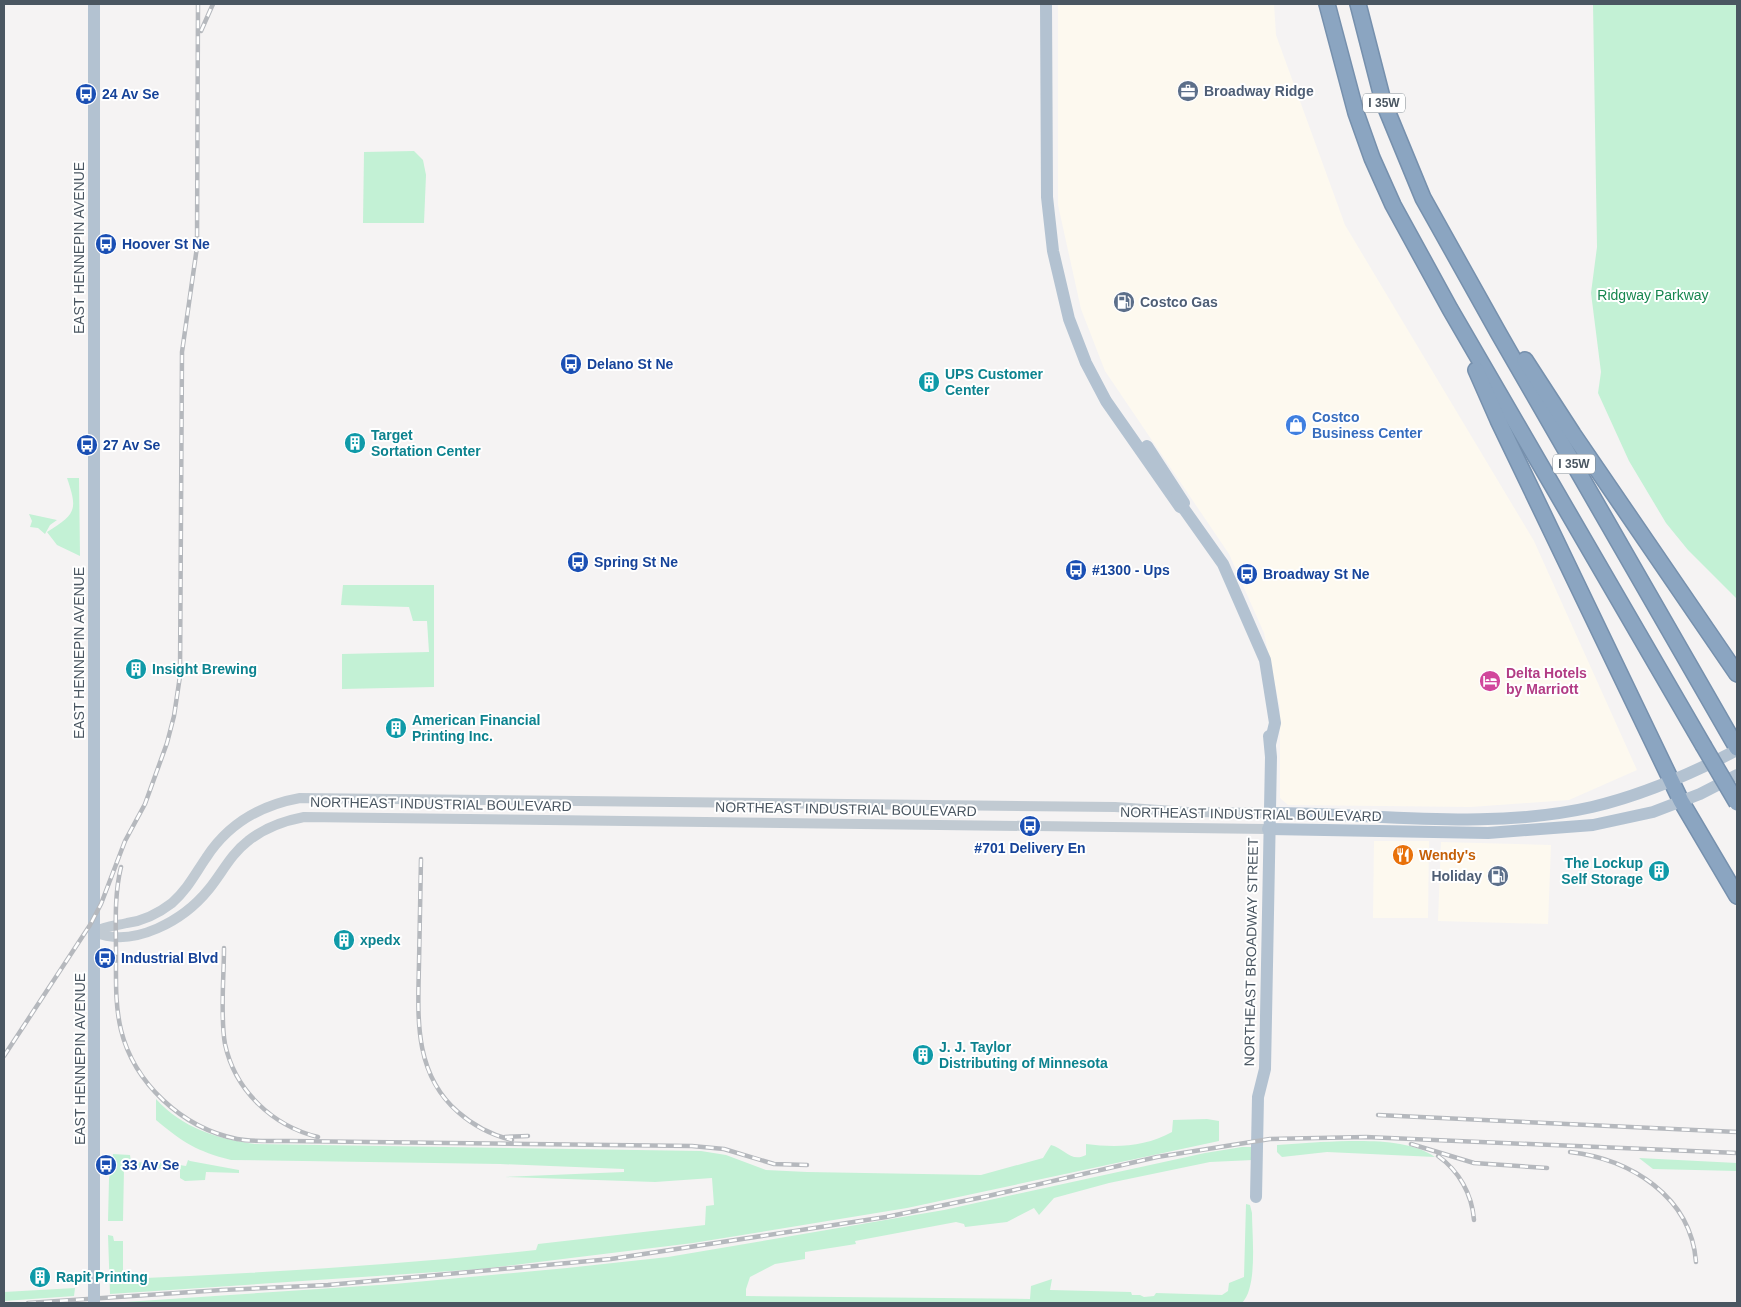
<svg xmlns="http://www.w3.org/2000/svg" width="1741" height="1307" font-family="Helvetica,sans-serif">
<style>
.commercial{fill:#fdf9ef}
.green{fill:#c3f1d5}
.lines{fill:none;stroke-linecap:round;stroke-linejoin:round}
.highway-casing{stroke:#7690ad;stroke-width:18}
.minor{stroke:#c1cad2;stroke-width:10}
.major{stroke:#b3c2d1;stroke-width:12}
.highway{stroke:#8ba5c1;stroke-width:15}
.rail-casing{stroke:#b5b8bd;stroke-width:4.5}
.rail{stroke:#fff;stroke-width:2.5;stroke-dasharray:8;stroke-linecap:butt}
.highway-bridge-casing{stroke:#7690ad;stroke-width:18;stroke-linecap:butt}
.major-bridge{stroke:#b3c2d1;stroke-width:12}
.highway-bridge{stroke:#8ba5c1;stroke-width:15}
.labels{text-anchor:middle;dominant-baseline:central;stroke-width:4;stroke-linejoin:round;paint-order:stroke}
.shield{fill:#fff;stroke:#808990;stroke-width:1}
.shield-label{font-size:12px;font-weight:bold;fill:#4a5661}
.service-label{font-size:14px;font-weight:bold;fill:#4e5e75;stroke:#fff;text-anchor:start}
.transit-label{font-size:14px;font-weight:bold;fill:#164399;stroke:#fff;text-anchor:start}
.street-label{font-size:14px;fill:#4a5661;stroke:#fff}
.park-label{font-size:14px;fill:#17864f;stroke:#fff}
.culture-label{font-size:14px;font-weight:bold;fill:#0d838f;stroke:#fff;text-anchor:start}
.shop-label{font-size:14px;font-weight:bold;fill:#366cbe;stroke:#fff;text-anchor:start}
.hotel-label{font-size:14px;font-weight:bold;fill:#b23c85;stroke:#fff;text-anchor:start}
.food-label{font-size:14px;font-weight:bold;fill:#c56008;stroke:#fff;text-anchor:start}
</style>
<rect width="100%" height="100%" fill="#f5f3f3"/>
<g class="commercial">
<path d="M1058,4H1274L1276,35L1345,225L1534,541L1637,770L1569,800L1471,807L1288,805L1280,798V708L1264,633L1229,554L1105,371L1081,309L1058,205Z"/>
<path d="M1374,841H1429L1428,918H1373Z"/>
<path d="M1441,842L1551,845L1548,924L1438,921Z"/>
</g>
<g class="green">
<path d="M1593,4H1737V599L1688,550L1666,523L1629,461L1598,393L1601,372L1591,293L1597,247Z"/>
<path d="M414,151L423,160L426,175L424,223H363L364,152Z"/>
<path d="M67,478H79L80,556L57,545L47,532C76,514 78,510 67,478Z"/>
<path d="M29,514L57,520L50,525L45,534L38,528L30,527L32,521Z"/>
<path d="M343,585H434V687L342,689V654L429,652L427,621H413L409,607L341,605Z"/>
<path d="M156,1099C182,1128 218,1139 255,1144L701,1151L726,1155L766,1170L807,1172L981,1175L1043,1158L1051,1145C1064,1148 1071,1163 1086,1155V1144C1116,1148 1145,1147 1172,1132L1173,1120L1207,1119L1219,1121V1141L907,1208L693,1243L481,1269L110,1294L108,1235L113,1236L114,1241H123V1279C261,1273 399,1265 536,1250L538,1244L705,1225L706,1206L714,1205L712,1178L655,1182L505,1177L624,1172V1169L500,1164L231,1160C196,1151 184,1143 156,1120Z"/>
<path d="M1321,1142C1355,1141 1406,1137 1435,1157L1327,1152L1282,1157L1277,1152V1145Z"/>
<path d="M1242,1147H1253V1160L1210,1162L1109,1183L1054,1198L1039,1215L1034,1208L1007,1222L965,1227L964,1224L956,1222L855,1241L856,1244L805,1252V1259L775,1264L750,1277L746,1289V1296L1030,1299L1031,1286L1052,1279L1050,1290L1131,1292L1132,1295H1140L1144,1297L1154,1296L1156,1293L1222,1295L1228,1291L1229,1283L1244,1277L1246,1204L1250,1205L1252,1213C1252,1235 1258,1287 1242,1303H110L394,1284L567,1268L668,1257L944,1210L1205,1153Z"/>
<path d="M113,1154L130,1155L131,1162L167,1163L186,1166L188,1160L190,1161L239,1170V1173L206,1172L205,1180L185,1181L180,1178V1169L124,1168L123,1221H108L109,1179Z"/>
<path d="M1639,1158L1737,1163V1171L1653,1169Z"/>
<path d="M75,1288L74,1296L4,1301V1292Z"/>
</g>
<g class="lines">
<g class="highway-casing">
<g id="highway">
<path d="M1327,4L1356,113L1372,158L1393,205L1450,309L1703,745"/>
<path d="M1358,4L1383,101L1423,198L1499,334L1737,748"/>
<path d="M1525,360L1573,434L1737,674"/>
<path d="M1476,370L1498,420L1681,801L1737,896"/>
</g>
</g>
<g class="minor">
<path d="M94,932C106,926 114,926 127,923C143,921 159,913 172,903C187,890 195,874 206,858C228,824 261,805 300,798L1115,807L1188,812L1270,813"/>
<path d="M94,932C134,949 184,920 209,889C222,873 231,854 248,841C264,828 283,821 304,817L1268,829"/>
</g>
<g class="major">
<path d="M1046,4L1047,197L1053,251L1069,319L1086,363L1106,401L1180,507L1184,509L1223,564L1265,660L1275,723L1270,744"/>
<path d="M1147,446L1184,503"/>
<path d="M1270,813C1377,813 1486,831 1592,807C1643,795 1691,774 1737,750"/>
<path d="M1268,829L1488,833L1593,825L1653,812L1700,794L1737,775"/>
<path d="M1256,1197L1258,1097L1265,1069L1271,757L1269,736"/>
<path d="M94,1284V4"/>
</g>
<use href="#highway" class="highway"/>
<g class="rail-casing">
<g id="rail">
<path d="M201,31L213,4"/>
<path d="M421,859C420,894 420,928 419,963C418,1016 413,1073 458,1112C474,1126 491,1135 512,1140"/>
<path d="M121,867C114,896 116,925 116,954C116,980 115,1005 121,1030C134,1083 182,1128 237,1139C253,1142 272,1141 290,1141L692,1146L724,1149L774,1164L807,1165"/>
<path d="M224,948C224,976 220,1017 225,1044C235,1091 273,1126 318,1137"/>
<path d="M4,1056L90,925L101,904L125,841L145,804L167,743L174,716L180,676L182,352L197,247L198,4"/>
<path d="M1378,1115L1737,1132"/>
<path d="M505,1137L528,1136"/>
<path d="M1411,1144L1474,1163L1547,1168"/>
<path d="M1570,1152C1630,1159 1691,1196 1696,1262"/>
<path d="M1438,1156C1459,1171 1472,1194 1474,1220"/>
<path d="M28,1303L222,1290L328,1285L611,1259L886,1217L988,1196L1157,1157L1270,1139L1366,1137L1737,1153"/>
</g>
</g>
<use href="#rail" class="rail"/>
<g class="highway-bridge-casing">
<path id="highway-bridge" d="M1703,745L1737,803"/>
</g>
<path class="major-bridge" d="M94,1303V1284"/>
<use href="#highway-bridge" class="highway-bridge"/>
</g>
<defs>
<g id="office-disc" transform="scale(1.125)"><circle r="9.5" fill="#5c6f8a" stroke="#fff"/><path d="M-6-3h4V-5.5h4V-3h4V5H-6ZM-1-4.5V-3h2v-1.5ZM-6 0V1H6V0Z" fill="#fff"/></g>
<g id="bus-disc" transform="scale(1.125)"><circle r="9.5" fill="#1a4fb4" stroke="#fff"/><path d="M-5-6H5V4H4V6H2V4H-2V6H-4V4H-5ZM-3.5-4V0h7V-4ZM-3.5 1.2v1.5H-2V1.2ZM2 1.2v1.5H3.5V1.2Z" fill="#fff"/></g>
<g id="fuel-disc" transform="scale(1.125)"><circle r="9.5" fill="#5c6f8a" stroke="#fff"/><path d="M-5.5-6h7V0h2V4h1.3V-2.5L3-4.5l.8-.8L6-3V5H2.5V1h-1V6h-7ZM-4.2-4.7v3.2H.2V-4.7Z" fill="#fff"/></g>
<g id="building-disc" transform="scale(1.125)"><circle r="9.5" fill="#0f9aa8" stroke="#fff"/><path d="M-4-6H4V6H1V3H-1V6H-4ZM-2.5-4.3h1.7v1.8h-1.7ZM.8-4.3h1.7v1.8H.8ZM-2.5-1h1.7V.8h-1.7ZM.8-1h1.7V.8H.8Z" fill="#fff"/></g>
<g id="shop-disc" transform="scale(1.125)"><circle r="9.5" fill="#3f7fe0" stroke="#fff"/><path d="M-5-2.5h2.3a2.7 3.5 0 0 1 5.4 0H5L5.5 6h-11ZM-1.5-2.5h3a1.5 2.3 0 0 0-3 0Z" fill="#fff"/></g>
<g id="hotel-disc" transform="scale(1.125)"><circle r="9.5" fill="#d1479c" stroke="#fff"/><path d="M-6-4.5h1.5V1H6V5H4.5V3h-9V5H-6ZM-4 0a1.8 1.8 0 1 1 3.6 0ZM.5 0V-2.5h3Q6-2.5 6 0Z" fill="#fff"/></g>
<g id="restaurant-disc" transform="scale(1.125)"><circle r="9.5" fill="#e8710a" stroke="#fff"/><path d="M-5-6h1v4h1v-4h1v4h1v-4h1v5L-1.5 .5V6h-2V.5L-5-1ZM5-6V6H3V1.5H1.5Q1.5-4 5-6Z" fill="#fff"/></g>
</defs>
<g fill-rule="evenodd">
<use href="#office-disc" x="1188" y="91"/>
<use href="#bus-disc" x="86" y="94"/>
<use href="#bus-disc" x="106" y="244"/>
<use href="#fuel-disc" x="1124" y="302"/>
<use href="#bus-disc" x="571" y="364"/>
<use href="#building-disc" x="929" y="382"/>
<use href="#shop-disc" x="1296" y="425"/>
<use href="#building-disc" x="355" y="443"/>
<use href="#bus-disc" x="87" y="445"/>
<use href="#bus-disc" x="578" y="562"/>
<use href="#bus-disc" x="1076" y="570"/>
<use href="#bus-disc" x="1247" y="574"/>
<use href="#building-disc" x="136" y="669"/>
<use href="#hotel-disc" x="1490" y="681"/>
<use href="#building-disc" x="396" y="728"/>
<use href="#bus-disc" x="1030" y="826"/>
<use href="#restaurant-disc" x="1403" y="855"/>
<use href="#building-disc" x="1659" y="871"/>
<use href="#fuel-disc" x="1498" y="876"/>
<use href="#building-disc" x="344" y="940"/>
<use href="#bus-disc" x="105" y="958"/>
<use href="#building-disc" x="923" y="1055"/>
<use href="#bus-disc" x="106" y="1165"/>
<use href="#building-disc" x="40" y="1277"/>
</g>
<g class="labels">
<g class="shield">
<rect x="1363" y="93.5" width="42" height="19" rx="4"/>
<rect x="1553" y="454.5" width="42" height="19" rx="4"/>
</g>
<g class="shield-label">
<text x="1384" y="103">I 35W</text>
<text x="1574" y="464">I 35W</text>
</g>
<g class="service-label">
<text x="1204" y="91">Broadway Ridge</text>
<text x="1140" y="302">Costco Gas</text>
<text x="1482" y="876" text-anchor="end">Holiday</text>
</g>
<g class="transit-label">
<text x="102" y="94">24 Av Se</text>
<text x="122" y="244">Hoover St Ne</text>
<text x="587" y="364">Delano St Ne</text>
<text x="103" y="445">27 Av Se</text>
<text x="594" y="562">Spring St Ne</text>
<text x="1092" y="570">#1300 - Ups</text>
<text x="1263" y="574">Broadway St Ne</text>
<text x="1030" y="848" text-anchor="middle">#701 Delivery En</text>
<text x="121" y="958">Industrial Blvd</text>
<text x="122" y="1165">33 Av Se</text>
</g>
<g class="street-label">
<text transform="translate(79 248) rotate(-90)">EAST HENNEPIN AVENUE</text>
<text transform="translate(79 653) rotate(-90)">EAST HENNEPIN AVENUE</text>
<text transform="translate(441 804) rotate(1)">NORTHEAST INDUSTRIAL BOULEVARD</text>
<text transform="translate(846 809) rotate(1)">NORTHEAST INDUSTRIAL BOULEVARD</text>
<text transform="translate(1251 814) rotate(1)">NORTHEAST INDUSTRIAL BOULEVARD</text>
<text transform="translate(1251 952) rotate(-89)">NORTHEAST BROADWAY STREET</text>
<text transform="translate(80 1059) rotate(-90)">EAST HENNEPIN AVENUE</text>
</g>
<g class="park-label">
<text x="1653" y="295">Ridgway Parkway</text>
</g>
<g class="culture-label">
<text x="945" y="374">UPS Customer<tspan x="945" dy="16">Center</tspan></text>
<text x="371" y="435">Target<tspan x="371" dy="16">Sortation Center</tspan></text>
<text x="152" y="669">Insight Brewing</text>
<text x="412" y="720">American Financial<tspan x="412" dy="16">Printing Inc.</tspan></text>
<text x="1643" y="863" text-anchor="end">The Lockup<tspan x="1643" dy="16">Self Storage</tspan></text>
<text x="360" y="940">xpedx</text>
<text x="939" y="1047">J. J. Taylor<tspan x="939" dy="16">Distributing of Minnesota</tspan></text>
<text x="56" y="1277">Rapit Printing</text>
</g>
<g class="shop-label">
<text x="1312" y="417">Costco<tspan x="1312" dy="16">Business Center</tspan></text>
</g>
<g class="hotel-label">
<text x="1506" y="673">Delta Hotels<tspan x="1506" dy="16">by Marriott</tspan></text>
</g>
<g class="food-label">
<text x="1419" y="855">Wendy's</text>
</g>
</g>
<rect width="1741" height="1307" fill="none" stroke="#4a5661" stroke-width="10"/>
</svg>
